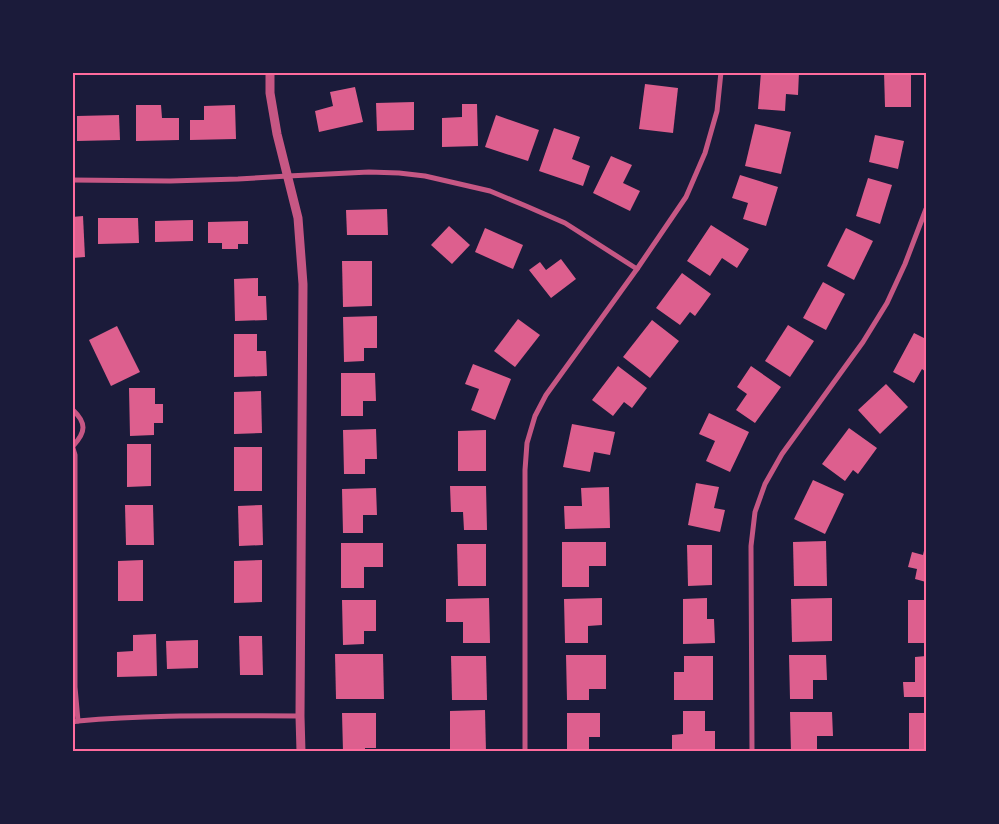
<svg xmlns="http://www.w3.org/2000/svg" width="999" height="824" font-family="Figtree,sans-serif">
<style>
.building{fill:#dd5f8e}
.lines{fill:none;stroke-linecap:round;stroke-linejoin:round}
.minor{stroke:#c65784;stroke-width:5}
.tertiary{stroke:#c65784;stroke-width:9}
.neatline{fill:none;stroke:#ff6b9d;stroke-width:2}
</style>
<rect width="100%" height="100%" fill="#1b1b3a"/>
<g class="building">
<path d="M761,72H799L798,95L786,94L785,111L758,109Z"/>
<path d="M884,72H911V107H885Z"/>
<path d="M645,84L678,88L673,133L639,129Z"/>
<path d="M355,87L363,122L319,132L315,111L333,106L330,92Z"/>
<path d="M414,102V130L377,131L376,103Z"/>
<path d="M462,104H477L478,146L442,147V118L462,117Z"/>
<path d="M136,105H161L162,118H179V140L136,141Z"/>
<path d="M235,105L236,139L190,140V120H204V106Z"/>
<path d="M119,115L120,140L77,141V116Z"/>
<path d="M496,115L539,130L528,161L485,147Z"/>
<path d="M755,124L791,132L781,174L745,166Z"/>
<path d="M554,128L580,137L572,159L590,166L583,186L539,171Z"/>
<path d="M875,135L904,141L898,169L869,162Z"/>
<path d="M611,156L632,165L623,183L640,191L630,211L593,193Z"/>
<path d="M740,175L778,187L766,226L743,219L748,203L732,198Z"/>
<path d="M868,178L892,185L880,224L856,216Z"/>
<path d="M387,209L388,235H347L346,210Z"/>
<path d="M83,216L85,257L72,258V217Z"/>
<path d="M98,218H138L139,243L98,244Z"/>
<path d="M193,220V241L155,242V221Z"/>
<path d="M248,221V244H238V249H222V243H208V222Z"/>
<path d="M711,225L749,249L737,268L722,258L710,276L687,261Z"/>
<path d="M449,226L470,245L452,264L431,245Z"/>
<path d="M485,228L523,245L513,269L475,252Z"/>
<path d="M846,228L873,241L854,280L827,266Z"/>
<path d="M561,259L576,279L551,298L529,270L540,262L546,270Z"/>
<path d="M342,261H372V306L343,307Z"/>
<path d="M682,273L711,294L695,316L690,312L680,325L656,308Z"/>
<path d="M258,278V296H266L267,320L235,321L234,279Z"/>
<path d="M823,282L845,294L826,330L803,318Z"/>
<path d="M377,316V348H364V361L344,362L343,317Z"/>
<path d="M518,319L540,335L515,367L494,351Z"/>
<path d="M652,320L679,341L650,378L623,357Z"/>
<path d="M788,325L814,341L790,377L765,361Z"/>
<path d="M117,326L140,372L111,386L89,340Z"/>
<path d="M914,333L926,339V372L922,369L914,383L893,372Z"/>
<path d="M234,334H257V351H266L267,376L234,377Z"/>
<path d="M473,364L511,379L495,420L471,410L479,389L465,384Z"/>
<path d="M618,366L647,388L632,408L624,402L613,416L592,400Z"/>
<path d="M751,366L781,387L755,423L736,410L747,394L737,387Z"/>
<path d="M341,373H375L376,401H363V416H341Z"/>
<path d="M886,384L908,407L880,434L858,410Z"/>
<path d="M129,388H155V404H163V423H154V435L130,436Z"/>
<path d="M261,391L262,433L234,434V392Z"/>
<path d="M709,413L749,432L730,472L706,461L715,441L699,434Z"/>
<path d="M572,424L615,432L610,455L594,452L590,472L563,467Z"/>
<path d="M849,428L877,448L858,474L853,470L845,481L822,464Z"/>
<path d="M376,429L377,459H365V474H344L343,430Z"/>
<path d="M486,430V471H458V431Z"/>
<path d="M127,444H151V486L127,487Z"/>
<rect x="234" y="447" width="28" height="44"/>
<path d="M813,480L844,494L825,534L794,519Z"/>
<path d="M696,483L719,487L714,508L725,510L720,532L688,525Z"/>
<path d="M450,486H486L487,530H464L463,512H451Z"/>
<path d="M609,487L610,528L565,529L564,506H582L581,488Z"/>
<path d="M376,488L377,515H363V533H343L342,489Z"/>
<path d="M125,505H153L154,545H126Z"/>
<path d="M262,505L263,545L239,546L238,506Z"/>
<path d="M826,541L827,586H794L793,542Z"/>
<path d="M562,542H606V566H589V587H562Z"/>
<path d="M926,542V582L915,579L917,569L908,567L912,552L923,555Z"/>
<path d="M341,543H383V567H364V588H341Z"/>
<path d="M457,544H486V586H458Z"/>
<path d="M687,545H712V585L688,586Z"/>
<path d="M143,560V601H118V561Z"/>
<path d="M262,560V602L234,603V561Z"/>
<path d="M489,598L490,643H463V622H446V599Z"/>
<path d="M602,598V625L588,626V643H565L564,599Z"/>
<path d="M707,598V619H714L715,643L683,644V599Z"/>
<path d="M832,598V641L792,642L791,599Z"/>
<path d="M342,600H376V631H364V644L343,645Z"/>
<rect x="908" y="600" width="18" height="43"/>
<path d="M156,634L157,676L117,677V652L133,651V635Z"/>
<path d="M239,636H262L263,675H240Z"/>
<path d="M198,640V668L167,669L166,641Z"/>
<path d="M335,654H383L384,699H336Z"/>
<path d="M566,655H606V689H589V700H567Z"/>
<path d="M789,655H826L827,680H813V699H790Z"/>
<path d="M451,656H486L487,700H452Z"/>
<path d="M684,656H713V700H674V672H684Z"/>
<path d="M926,656V697H904L903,682H915V657Z"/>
<path d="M485,710L486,752H450V711Z"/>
<path d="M683,711H705V731H715V752H672V735L683,734Z"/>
<path d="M790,712H832L833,736H817V752H791Z"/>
<path d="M342,713H376V748H365V752H343Z"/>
<path d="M567,713H600V737H589V752H567Z"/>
<rect x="909" y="713" width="17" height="39"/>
</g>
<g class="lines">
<g class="minor">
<path d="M72,180L170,181L238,179L288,176L369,172L399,173L425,176L490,191L526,206L565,223L637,269"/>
<path d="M72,409C87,423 86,432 73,446"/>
<path d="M72,445L75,455V687L78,721"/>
<path d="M72,722L78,721C152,714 226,716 300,716"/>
<path d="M525,752V470L527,443L535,416L546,395L637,269L686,197L705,153L717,111L721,72"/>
<path d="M752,752L751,546L755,512L765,484L782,454L863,342L887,303L905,264L926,209"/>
</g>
<path class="tertiary" d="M270,72V93L277,134L298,218L303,284L300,716L301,752"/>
</g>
<rect width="999" height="824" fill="none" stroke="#1b1b3a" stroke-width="148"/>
<rect x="74" y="74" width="851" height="676" class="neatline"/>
</svg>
